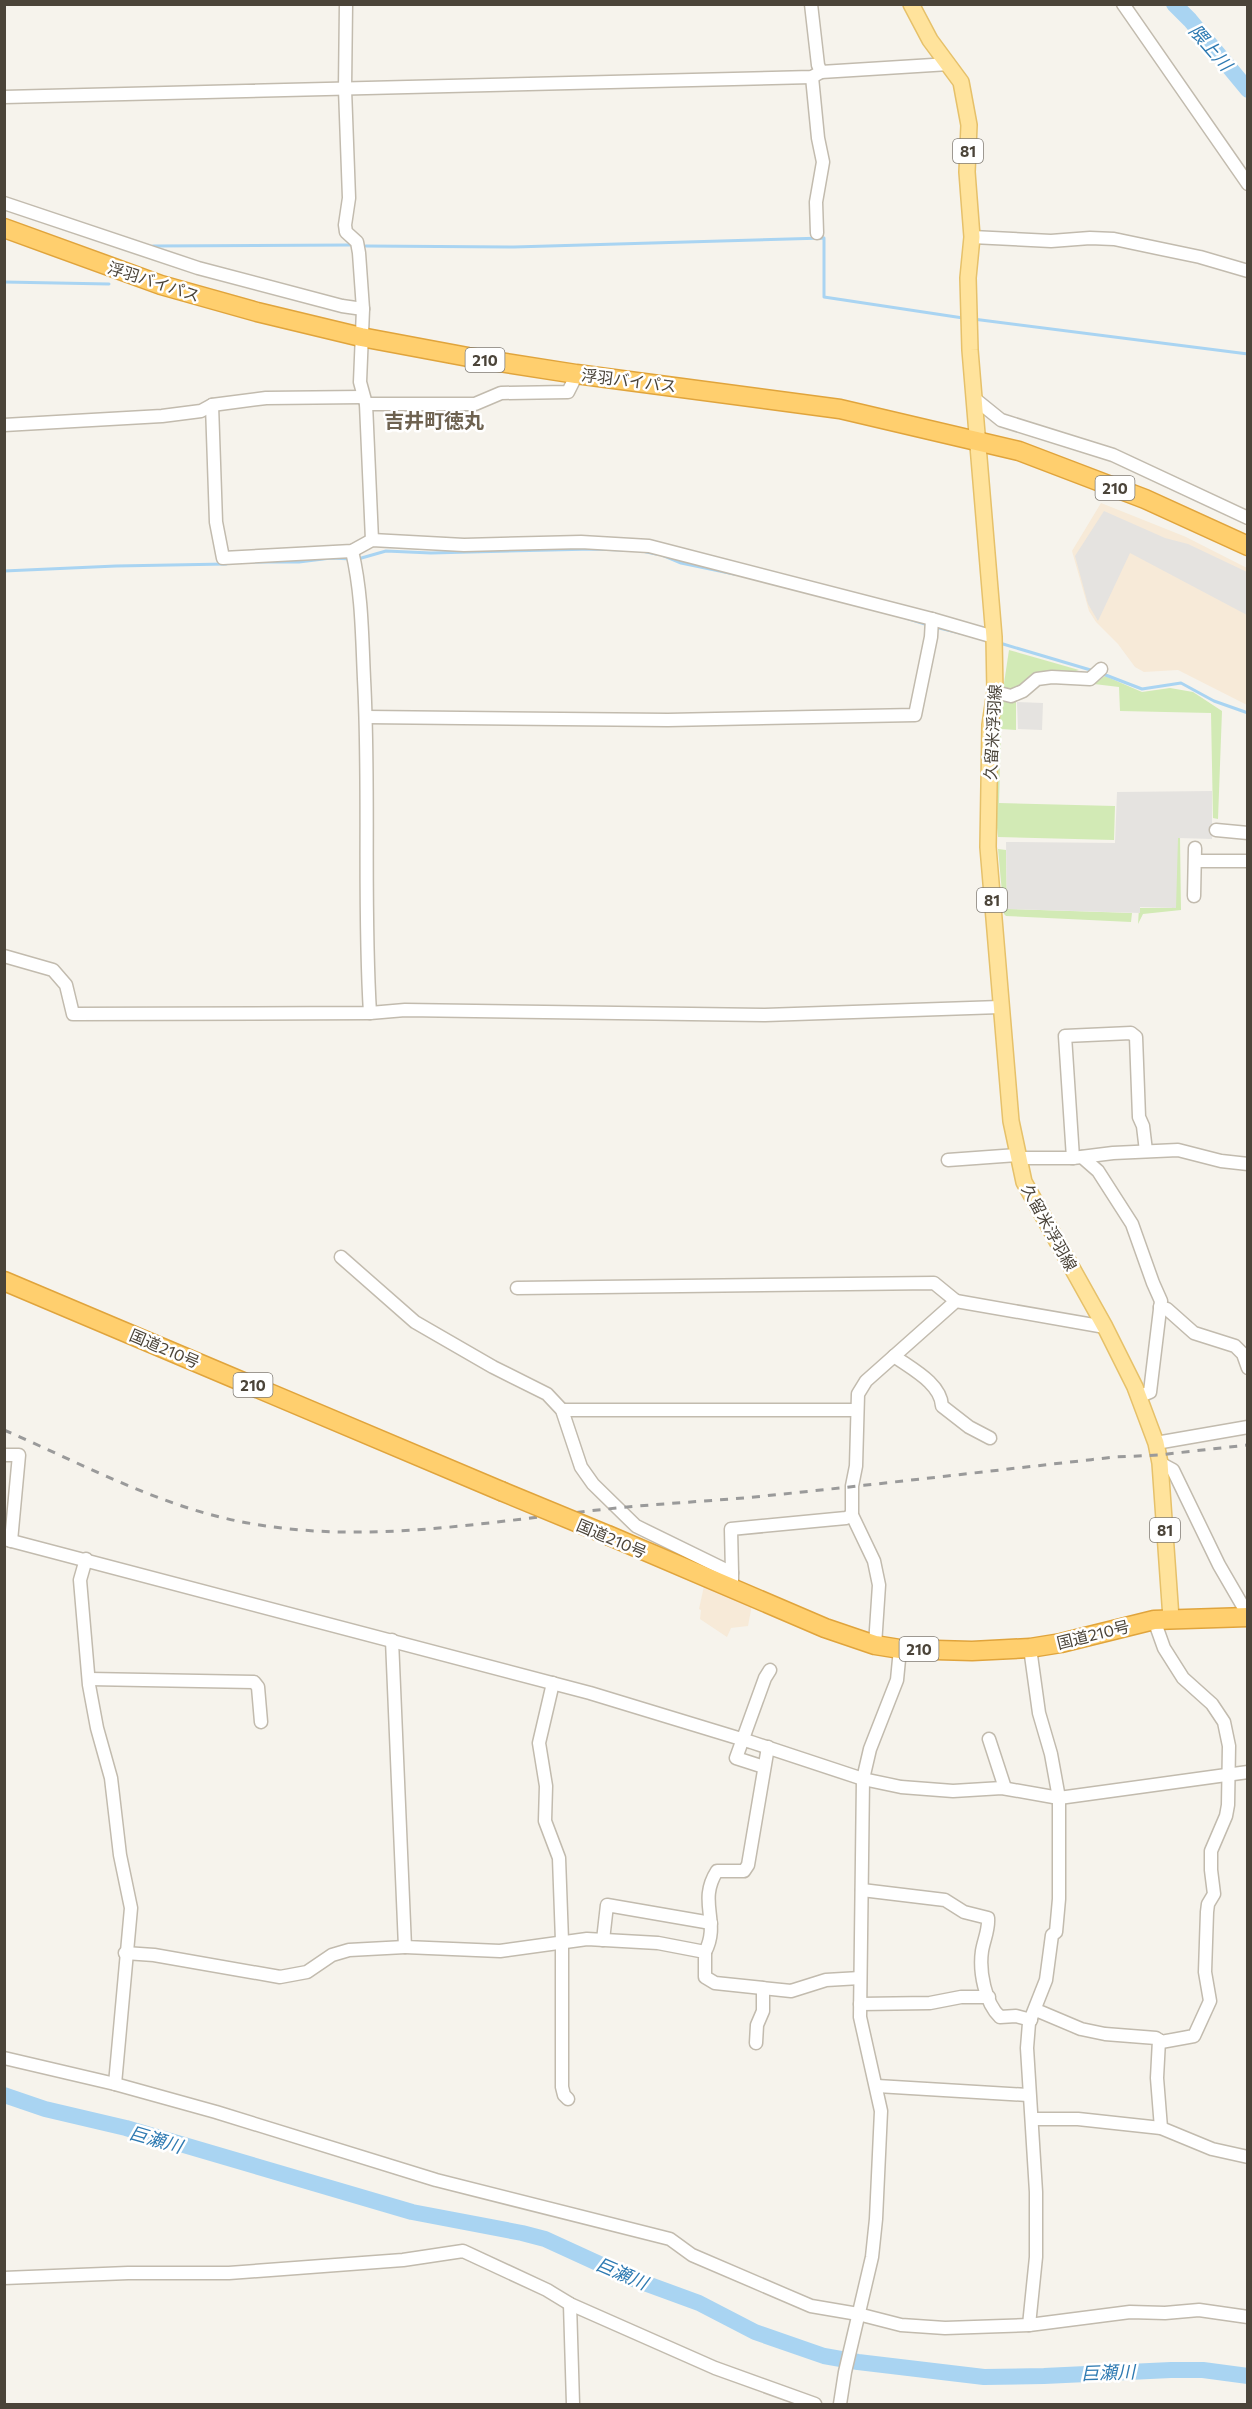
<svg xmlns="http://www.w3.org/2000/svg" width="1252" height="2409" font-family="Commissioner,'Noto Sans JP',sans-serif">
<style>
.commercial{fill:#f7ead8}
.green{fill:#d2eab5}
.parking{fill:#e5e3e0}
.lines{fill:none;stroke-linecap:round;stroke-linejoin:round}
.stream{stroke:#a9d4f2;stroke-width:3}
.river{stroke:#a9d4f2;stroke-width:16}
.minor-casing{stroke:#c2bbae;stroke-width:15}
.major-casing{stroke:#e6c16a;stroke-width:18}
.highway-casing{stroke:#e0a43c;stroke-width:21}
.minor{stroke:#fff;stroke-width:12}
.major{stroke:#ffe39c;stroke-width:15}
.highway{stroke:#ffcf6e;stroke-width:18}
.rail{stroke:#9a9a9a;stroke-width:3;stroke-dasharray:8 8;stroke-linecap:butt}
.highway-bridge-casing{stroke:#e0a43c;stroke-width:21;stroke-linecap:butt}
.highway-bridge{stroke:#ffcf6e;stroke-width:18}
.labels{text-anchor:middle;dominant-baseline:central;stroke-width:5;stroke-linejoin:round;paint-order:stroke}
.shield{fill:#fff;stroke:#817c74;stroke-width:1.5}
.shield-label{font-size:15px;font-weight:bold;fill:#4b4439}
.street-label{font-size:16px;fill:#4b4439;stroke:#fff}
.water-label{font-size:18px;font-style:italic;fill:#2e7ab2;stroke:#fff}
.quarter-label{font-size:20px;font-weight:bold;fill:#6e6250;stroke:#fff}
</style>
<rect width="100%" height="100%" fill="#f6f3ec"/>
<g class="commercial">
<path d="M1101,503L1186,537L1247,568V705L1178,670L1144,672L1135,667L1118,644L1096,622L1089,611L1072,551Z"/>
<path d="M704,1586L752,1605L748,1626L731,1628L727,1637L700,1619L701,1610L699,1609Z"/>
</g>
<g class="green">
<path d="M1009,650L1079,670L1015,690H1003Z"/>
<path d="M1105,676L1142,692L1170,688L1193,692L1222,711L1218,819L1213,818L1211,713L1120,711L1119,687L1094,684Z"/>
<path d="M1001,700H1016V730L1001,729L999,803L1115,806L1114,840L998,837L995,809L997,732Z"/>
<path d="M1173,837H1180L1181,910L1143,914L1138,924L1139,908H1172Z"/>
<path d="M998,849L1006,850L1007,909L1132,913L1131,922L1006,916L1004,914Z"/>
</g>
<g class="parking">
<path d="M1104,511L1165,538L1188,544L1247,572V615L1130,553L1098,621L1088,604L1075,556Z"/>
<path d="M1017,702L1043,703L1042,730L1018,729Z"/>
<path d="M1212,791V839L1178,838L1176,908L1140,907V913L1007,909L1006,842L1115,843L1117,792Z"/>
</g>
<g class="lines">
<g class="stream">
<path d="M153,246L350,245"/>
<path d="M366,246L514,247L824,238V297L963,318"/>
<path d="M4,282L109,284"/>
<path d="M973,319L1248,354"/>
<path d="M642,551L656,554"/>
<path d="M662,555L681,563L734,574"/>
<path d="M358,559L386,551L431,553L593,549L623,550"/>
<path d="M251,562H299L331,558L352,559"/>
<path d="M4,571L116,566L226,564"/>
<path d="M906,618L928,625"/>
<path d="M935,627L960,633"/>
<path d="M1003,644L1094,671"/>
<path d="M1103,674L1142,689L1181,683L1214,701L1248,713"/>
</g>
<g class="river">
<path d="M1174,4L1190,20L1248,90"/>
<path d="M4,2095L45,2109L126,2128L412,2212L522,2233L545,2239L628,2277L699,2303L755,2332L824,2356L858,2362L984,2377L1044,2376L1171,2370H1203L1248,2376"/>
</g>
<g class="minor-casing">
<g id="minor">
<path d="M346,4L345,89L349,198L345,225L346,232L357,242L359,253L363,309L360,382L366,404L372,540"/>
<path d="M811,4L818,65L821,72"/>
<path d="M1123,4L1248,184"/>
<path d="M812,77L818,138L823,162L816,202L817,233"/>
<path d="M4,97L812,77L821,72L949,64"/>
<path d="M4,203L198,268L342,306L363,309"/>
<path d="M972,237L1051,241L1090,238L1114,239L1200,257L1248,271"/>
<path d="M975,399L1001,420L1113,455L1248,518"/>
<path d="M366,404H475L501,393L568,392L573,382"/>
<path d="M212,405L216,522L223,558L352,551L372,540L464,545L581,542L649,546L932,619L994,637"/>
<path d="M4,425L162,416L201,411L212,405L266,398L363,397"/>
<path d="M352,551C362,593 362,636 364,679C370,790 363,901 370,1013"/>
<path d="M995,692L1011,696L1023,691L1037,679L1052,677L1090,679L1101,669"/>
<path d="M366,717L668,720L915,715L931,637L932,619"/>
<path d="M1216,830L1248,833"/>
<path d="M1196,861H1248"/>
<path d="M1194,896L1195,848"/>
<path d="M4,956L53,970L66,985L73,1014L370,1013L405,1010L765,1015L1000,1007"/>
<path d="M1082,1157L1098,1171L1132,1224L1153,1283L1161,1301L1150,1392L1138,1397"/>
<path d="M1073,1158L1065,1036L1131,1033L1136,1037L1139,1117L1143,1126L1146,1151"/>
<path d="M948,1160L1017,1155L1024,1158H1073L1113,1153L1178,1150L1221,1161L1248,1164"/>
<path d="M341,1257L415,1322L493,1367L547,1394L562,1410L581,1467L593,1484L636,1526L732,1573V1589"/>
<path d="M517,1288L934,1283L956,1301"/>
<path d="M1160,1307L1167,1309L1194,1333L1235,1346L1243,1354L1248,1368"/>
<path d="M894,1356C910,1368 941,1383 942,1406L969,1427L990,1438"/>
<path d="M562,1410H857"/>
<path d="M1156,1443L1248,1427"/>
<path d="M4,1455H19L11,1541"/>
<path d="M1160,1463L1173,1470L1219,1565L1248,1615"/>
<path d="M4,1539L590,1693L751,1742L863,1779L901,1787L953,1791L1002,1788L1059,1798L1248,1772"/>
<path d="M86,1559L80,1580L89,1685L97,1728L111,1778L120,1855L131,1908L115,2084"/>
<path d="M732,1573L731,1529L846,1518L852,1515"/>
<path d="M392,1640L405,1947L500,1951L587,1939L658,1943L705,1952V1977L715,1983L791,1991L826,1980L860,1978"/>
<path d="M875,1645L879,1585L874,1561L852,1515V1486L856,1466L858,1394L866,1381L956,1301L1105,1327"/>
<path d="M89,1679L254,1682L258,1687L261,1722"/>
<path d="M553,1683L539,1743L546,1786L545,1821L559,1858L562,1941V2087L564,2095L568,2099"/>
<path d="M989,1739L1005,1788"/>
<path d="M764,1767L736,1758L765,1678L770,1670"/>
<path d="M862,1890L945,1900L964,1912L988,1918C989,1930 984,1939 982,1951C979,1971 985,2003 1000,2017L1016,2016L1031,2020"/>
<path d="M603,1940L607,1905L711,1923"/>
<path d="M705,1952C721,1922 697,1902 717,1871H744L748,1865L768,1747"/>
<path d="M125,1953L154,1955L280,1977L307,1972L332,1955L349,1950L405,1947"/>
<path d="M860,2004L930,2003L961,1997H989"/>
<path d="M1036,2010L1081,2029L1105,2034L1156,2038L1161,2042L1194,2036L1210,2001L1205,1972L1207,1912L1208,1904L1214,1894L1211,1870V1851L1226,1816L1228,1805L1229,1746L1224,1722L1212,1704L1183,1678L1164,1648L1154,1620"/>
<path d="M1159,2040L1157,2078L1161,2128"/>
<path d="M756,2043L757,2025L763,2011V1988"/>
<path d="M4,2058L115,2084L216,2112L436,2180L670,2239L692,2255L811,2306L858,2314L901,2325L945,2328L1029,2325L1130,2312L1165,2313L1199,2310L1248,2317"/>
<path d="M877,2086L1028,2095"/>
<path d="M1032,2119H1078L1161,2128L1212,2149L1248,2157"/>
<path d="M4,2278L128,2273H229L403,2260L463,2251L547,2290L570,2304L715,2368L815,2404"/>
<path d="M570,2304L573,2404"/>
<path d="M1029,2325L1036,2257V2192L1027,2048L1029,2023L1046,1980L1052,1935L1056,1932L1059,1899V1798L1051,1754L1039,1713L1030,1648"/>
<path d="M840,2404L845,2372L872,2257L876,2219L881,2111L860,2017L863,1779L870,1749L897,1680L900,1649"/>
</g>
</g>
<g class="major-casing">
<path id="major" d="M911,4L930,40L961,82L969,125L967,172L972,237L968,278L970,350L994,637L995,692L990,725L988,847L1011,1121L1024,1182L1105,1327L1135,1387L1156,1443L1160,1463L1171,1618"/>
</g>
<g class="highway-casing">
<g id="highway">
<path d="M4,228L161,285L257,312L361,337L468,357L576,374L840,409L1019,451L1145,499L1248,546"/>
<path d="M4,1281L501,1491"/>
<path d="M610,1536L825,1628L875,1645L900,1649L972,1651L1030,1648L1061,1643L1154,1620L1248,1617"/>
</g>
</g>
<use href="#minor" class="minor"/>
<use href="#major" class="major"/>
<use href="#highway" class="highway"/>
<path class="rail" d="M4,1430C85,1465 166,1510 254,1524C375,1545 496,1520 617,1508C666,1503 715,1501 764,1496C881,1484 998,1470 1115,1457L1158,1455L1248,1445"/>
<g class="highway-bridge-casing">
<path id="highway-bridge" d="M501,1491L610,1536"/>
</g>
<use href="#highway-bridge" class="highway-bridge"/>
</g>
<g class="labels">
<g class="shield">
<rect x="953" y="139" width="30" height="24" rx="4.5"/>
<rect x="465.5" y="348" width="39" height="24" rx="4.5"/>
<rect x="1095.5" y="476" width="39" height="24" rx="4.5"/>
<rect x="977" y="888" width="30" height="24" rx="4.5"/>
<rect x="233.5" y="1373" width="39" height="24" rx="4.5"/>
<rect x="1150" y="1518" width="30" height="24" rx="4.5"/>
<rect x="899.5" y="1637" width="39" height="24" rx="4.5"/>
</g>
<g class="shield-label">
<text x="968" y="151">81</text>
<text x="485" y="360">210</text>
<text x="1115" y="488">210</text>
<text x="992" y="900">81</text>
<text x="253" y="1385">210</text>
<text x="1165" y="1530">81</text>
<text x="919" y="1649">210</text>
</g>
<g class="street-label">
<text transform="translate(154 281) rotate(18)">浮羽バイパス</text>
<text transform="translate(629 380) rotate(7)">浮羽バイパス</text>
<text transform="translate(992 732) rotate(-87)">久留米浮羽線</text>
<text transform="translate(1050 1227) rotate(61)">久留米浮羽線</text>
<text transform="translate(165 1348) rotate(23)">国道210号</text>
<text transform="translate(612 1538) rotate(23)">国道210号</text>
<text transform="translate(1093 1634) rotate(-14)">国道210号</text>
</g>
<g class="water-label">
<text transform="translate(1211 47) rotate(49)">隈上川</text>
<text transform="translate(156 2139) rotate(16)">巨瀬川</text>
<text transform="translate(622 2273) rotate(23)">巨瀬川</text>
<text transform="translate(1108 2372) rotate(-2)">巨瀬川</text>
</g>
<g class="quarter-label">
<text x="434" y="420">吉井町徳丸</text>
</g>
</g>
<rect width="1252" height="2409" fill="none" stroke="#4b4439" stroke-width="12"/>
</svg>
